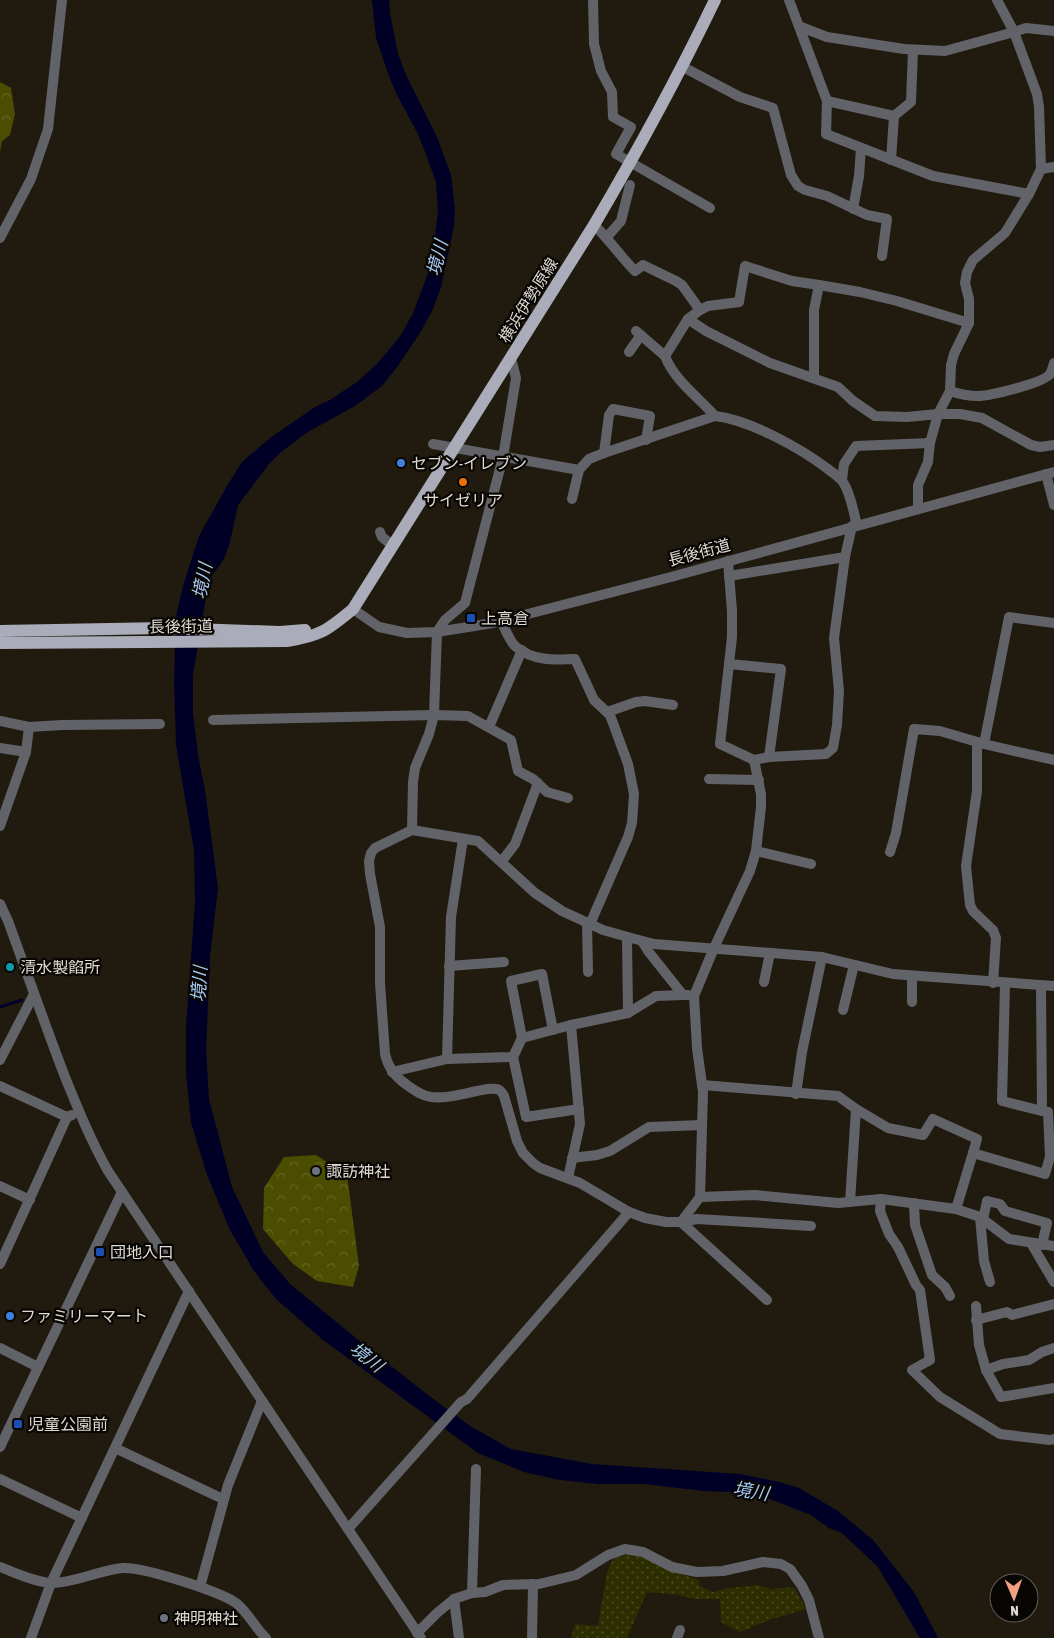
<svg xmlns="http://www.w3.org/2000/svg" width="1054" height="1638" font-family="'Asap Condensed','Noto Sans JP',sans-serif">
<style>
.grass{fill:url(#grass-dots)}
.forest{fill:url(#forest-crowns)}
.water{fill:#000027}
.lines{fill:none;stroke-linecap:round;stroke-linejoin:round}
.stream{stroke:#000027;stroke-width:3}
.minor{stroke:#626369;stroke-width:10}
.major{stroke:#aaacb9;stroke-width:12}
.shop-dot{fill:#3f7fe0;stroke:#080603;stroke-width:2}
.food-dot{fill:#e8710a;stroke:#080603;stroke-width:2}
.transit-dot{fill:#1a4fb4;stroke:#080603;stroke-width:2}
.culture-dot{fill:#0f9aa8;stroke:#080603;stroke-width:2}
.worship-dot{fill:#6b7280;stroke:#080603;stroke-width:2}
.labels{text-anchor:middle;dominant-baseline:central;stroke-width:4.5;stroke-linejoin:round;paint-order:stroke}
.street-label{font-size:16px;fill:#dfdad3;stroke:#080603}
.poi-label{font-size:16px;fill:#dfdad3;stroke:#080603;text-anchor:start}
.water-label{font-size:18px;font-style:italic;fill:#a5c9f5;stroke:#080603}
</style>
<defs>
<pattern id="grass-dots" width="8" height="8" patternUnits="userSpaceOnUse" patternTransform="scale(1.25)"><rect width="8" height="8" fill="#2c2e00"/><path d="M2 2h.1M6 6h.1" fill="none" stroke="#4a4c24" stroke-width="1.8" stroke-linecap="round"/></pattern>
<pattern id="forest-crowns" width="20" height="18" patternUnits="userSpaceOnUse" patternTransform="scale(1.25)"><rect width="20" height="18" fill="#4b4d00"/><path d="M2 6a3 3 0 1 1 6 0M12 15a3 3 0 1 1 6 0" fill="none" stroke="#646624"/></pattern>
</defs>
<rect width="100%" height="100%" fill="#211a0f"/>
<path class="grass" d="M628,1554L653,1560L681,1574L699,1580L700,1586L713,1592L729,1588L757,1585L771,1589L794,1587L806,1609L769,1620L740,1632L721,1622L720,1599H695L674,1594L647,1592L627,1638H571L575,1624L598,1626L607,1572L613,1559Z"/>
<g class="forest">
<path d="M0,82L11,88L15,114L10,135L2,141L0,152Z"/>
<path d="M316,1155L347,1175L359,1266L353,1287L317,1281L293,1264L263,1229L264,1188L284,1157Z"/>
</g>
<path class="water" d="M372,0H389L390,14L398,54L406,75L437,137L451,175L455,209L454,226L441,287L433,309L420,333L397,367L382,386L355,406L306,433L280,453L269,464L238,505L230,542L224,559L212,576L205,603L193,675V713L198,755L205,790L218,888L210,956L206,1049L209,1099L232,1187L263,1252L290,1284L367,1347L424,1392L470,1426L511,1449L592,1464L740,1474L779,1482L799,1488L838,1511L873,1540L914,1592L938,1638H920L878,1567L842,1533L829,1528L811,1515L767,1498L730,1492L704,1491L644,1484H599L560,1480L524,1472L478,1453L323,1340L276,1299L254,1271L229,1228L206,1172L191,1122L186,1073V1026L195,903L194,850L176,745L174,682L176,616L183,586L199,536L227,486L242,462L270,438L315,407L330,400L357,382L377,364L401,335L413,313L427,276L433,253L438,210L436,182L427,157L418,134L396,93L389,76L376,38Z"/>
<g class="lines">
<path class="stream" d="M0,1007L22,1000"/>
<g class="minor">
<path d="M593,0L594,44L601,71L612,92L613,117L631,127L616,154L710,208"/>
<path d="M789,0L827,101L826,134L933,176L1029,194"/>
<path d="M801,27L827,37L904,49L945,51L1014,32L997,0"/>
<path d="M683,67L740,97L773,108L791,175L798,186L805,190L827,196L867,215L887,219L882,256"/>
<path d="M827,101L894,116"/>
<path d="M891,160L894,116L911,102L913,50"/>
<path d="M1041,169L1039,107L1037,94L1014,32L1026,28L1054,31"/>
<path d="M853,209L859,176L861,148"/>
<path d="M594,225C609,239 620,256 635,271L643,265L676,281L682,285L700,310L688,319L706,331L770,363L838,387L853,401L875,416L907,417L938,414H960L982,418L1031,445L1040,447L1054,445"/>
<path d="M607,237L621,221L630,185"/>
<path d="M0,238L31,179L48,129L62,0"/>
<path d="M819,285L860,292L897,301L969,323"/>
<path d="M700,310L708,306L739,302L745,266L792,281L819,285L814,310V378"/>
<path d="M688,319L665,356C674,380 698,397 715,416C750,420 800,448 828,469C833,473 839,477 843,482C851,494 853,511 857,525"/>
<path d="M636,331L665,356"/>
<path d="M629,352L641,335"/>
<path d="M950,391C959,394 968,396 978,396C989,396 1044,383 1050,374C1052,371 1053,366 1054,363"/>
<path d="M433,444L579,470L589,459L604,453L715,416"/>
<path d="M604,453L609,415L613,409L650,416L646,440"/>
<path d="M1046,474L1054,505"/>
<path d="M842,480L844,464L856,446L930,443"/>
<path d="M572,499L579,470"/>
<path d="M918,509V485L928,462L930,443L938,414L950,391L951,365L954,354L969,323V299L965,283L967,272L973,260L1005,233L1029,194L1041,169L1054,167"/>
<path d="M380,532L382,537L392,545"/>
<path d="M728,561L732,611V637L720,744L754,760L769,757L826,754L833,748L837,725L839,691L834,638L845,557L852,526"/>
<path d="M729,576L845,557"/>
<path d="M353,609L379,627L407,633L437,632L493,623L671,577L1054,472"/>
<path d="M501,621C505,628 509,640 515,646C532,661 554,660 575,659L594,700L610,715L628,764L634,794L632,823L628,837L590,924"/>
<path d="M729,664L781,669L769,757"/>
<path d="M607,712L636,702L645,701L673,705"/>
<path d="M213,720L434,715L468,716L511,740L518,771L533,779L547,792L568,798"/>
<path d="M0,721L29,727L62,725L160,724"/>
<path d="M489,727L522,650"/>
<path d="M977,742V791L966,866L970,905L973,911L993,930L996,938L993,983"/>
<path d="M984,744L1054,760"/>
<path d="M0,748L26,752"/>
<path d="M709,779L759,780"/>
<path d="M0,826L26,752L29,727"/>
<path d="M412,830L413,782L415,768L429,734L434,715L437,632L445,620L465,603L503,457L516,378L511,358"/>
<path d="M756,851L811,864"/>
<path d="M890,852L896,833L914,729L940,731L984,744L1009,617L1054,623"/>
<path d="M502,861L515,844L538,783"/>
<path d="M0,904L8,921C27,973 45,1025 65,1077C78,1109 91,1141 108,1171L421,1638"/>
<path d="M587,922L588,972"/>
<path d="M627,937L628,1013"/>
<path d="M642,941L648,951L683,995H688"/>
<path d="M449,966L504,962"/>
<path d="M764,982L770,953"/>
<path d="M1005,984L1002,1101L1042,1111"/>
<path d="M912,1002V976"/>
<path d="M843,1010L854,965"/>
<path d="M522,1038L511,981L542,974L553,1030"/>
<path d="M513,1057L526,1117L579,1109"/>
<path d="M447,1059L451,917L463,839"/>
<path d="M0,1060L34,994"/>
<path d="M392,1072L447,1059L513,1057L522,1038L571,1025L628,1013L656,996L683,995"/>
<path d="M702,1085L838,1096L856,1109L850,1202"/>
<path d="M0,1086L67,1117L72,1115"/>
<path d="M796,1094L802,1052L822,957"/>
<path d="M856,1109L888,1128L923,1135L933,1119L977,1139L973,1153"/>
<path d="M572,1158L597,1155L610,1151L649,1127L702,1125"/>
<path d="M568,1178L580,1124L571,1025"/>
<path d="M0,1186L30,1200"/>
<path d="M700,1197L755,1195L838,1203L881,1199L956,1209L980,1217L1009,1239L1054,1246"/>
<path d="M881,1199L880,1211L889,1234L898,1247L916,1285L920,1290L930,1360L912,1370L940,1397L1000,1434L1050,1440L1054,1439"/>
<path d="M914,1203L915,1225L932,1275L945,1287L950,1296"/>
<path d="M956,1209L973,1153L1045,1174L1050,1157L1048,1112L1042,1111L1041,986"/>
<path d="M980,1217L984,1261L990,1282"/>
<path d="M983,1219L987,1201L1000,1204L1005,1211L1047,1223L1042,1245"/>
<path d="M681,1222L700,1197L703,1092L697,1048L694,996L714,948L750,871L756,851L761,807V794L754,760"/>
<path d="M681,1222L697,1219L811,1226"/>
<path d="M1031,1243L1054,1282"/>
<path d="M0,1264L67,1117"/>
<path d="M767,1300L681,1222H666L645,1218L629,1212L580,1183L540,1168L533,1163L523,1153L517,1141L504,1096C502,1092 500,1089 496,1089C489,1088 483,1090 477,1091C462,1094 446,1099 431,1097C422,1096 414,1090 407,1085C395,1077 388,1068 385,1054L380,983V927L370,874L369,861L371,853L375,848L412,830L478,841L535,893L562,911L603,930L635,939L654,944L822,957L893,974L1054,986"/>
<path d="M976,1306L979,1345L986,1370L1001,1397L1054,1388"/>
<path d="M976,1320L1007,1312L1012,1315L1054,1304"/>
<path d="M0,1348L38,1367"/>
<path d="M986,1370L1003,1364L1029,1360L1042,1352L1054,1348"/>
<path d="M0,1447L122,1192"/>
<path d="M115,1448L223,1499"/>
<path d="M0,1479L82,1518"/>
<path d="M348,1529L461,1402L467,1399L629,1212"/>
<path d="M0,1567C16,1573 34,1582 51,1583C76,1583 99,1570 123,1568C143,1567 219,1591 236,1603C248,1612 255,1628 266,1638"/>
<path d="M200,1587L228,1485L262,1401"/>
<path d="M472,1593L476,1469"/>
<path d="M454,1599L459,1638"/>
<path d="M417,1633L437,1613L454,1599L472,1593L485,1592L503,1585L539,1584L576,1575L608,1555L625,1549L643,1552L672,1567L697,1572L723,1571L763,1562L781,1564L790,1569L802,1586L809,1600L819,1638"/>
<path d="M31,1638L51,1583L189,1291"/>
<path d="M532,1638L533,1584"/>
<path d="M677,1638L680,1630"/>
</g>
<g class="major">
<path d="M0,631L164,628L280,632L305,630"/>
<path d="M0,643L287,641C320,636 328,630 353,609L594,225C637,152 678,77 715,0"/>
</g>
</g>
<g class="shop-dot">
<circle cx="401" cy="463" r="5"/>
<circle cx="10" cy="1316" r="5"/>
</g>
<circle class="food-dot" cx="463" cy="482" r="5"/>
<g class="transit-dot">
<rect x="466" y="613" width="10" height="10" rx="2.5"/>
<rect x="95" y="1247" width="10" height="10" rx="2.5"/>
<rect x="13" y="1419" width="10" height="10" rx="2.5"/>
</g>
<circle class="culture-dot" cx="10" cy="967" r="5"/>
<g class="worship-dot">
<circle cx="316" cy="1171" r="5"/>
<circle cx="164" cy="1618" r="5"/>
</g>
<g class="labels">
<g class="street-label">
<text transform="translate(528 300) rotate(-58)">横浜伊勢原線</text>
<text transform="translate(699 552) rotate(-15)">長後街道</text>
<text transform="translate(181 626) rotate(-1)">長後街道</text>
</g>
<g class="poi-label">
<text x="411" y="463">セブン-イレブン</text>
<text x="463" y="500" text-anchor="middle">サイゼリア</text>
<text x="481" y="618">上高倉</text>
<text x="20" y="967">清水製餡所</text>
<text x="326" y="1171">諏訪神社</text>
<text x="110" y="1252">団地入口</text>
<text x="20" y="1316">ファミリーマート</text>
<text x="28" y="1424">児童公園前</text>
<text x="174" y="1618">神明神社</text>
</g>
<g class="water-label">
<text transform="translate(437 258) rotate(-76)">境川</text>
<text transform="translate(202 581) rotate(-79)">境川</text>
<text transform="translate(199 984) rotate(-86)">境川</text>
<text transform="translate(367 1357) rotate(38)">境川</text>
<text transform="translate(751 1491) rotate(9)">境川</text>
</g>
</g>
<g transform="translate(1014 1598) rotate(178)"><circle r="24" fill="#080603" stroke="#5e5b56"/>
<path d="M0-4L9 19L0 12L-9 19Z" fill="#f2a081"/>
<text y="-8" font-size="14" font-weight="bold" text-anchor="middle" fill="#dfdad3">N</text>
</g>
</svg>
